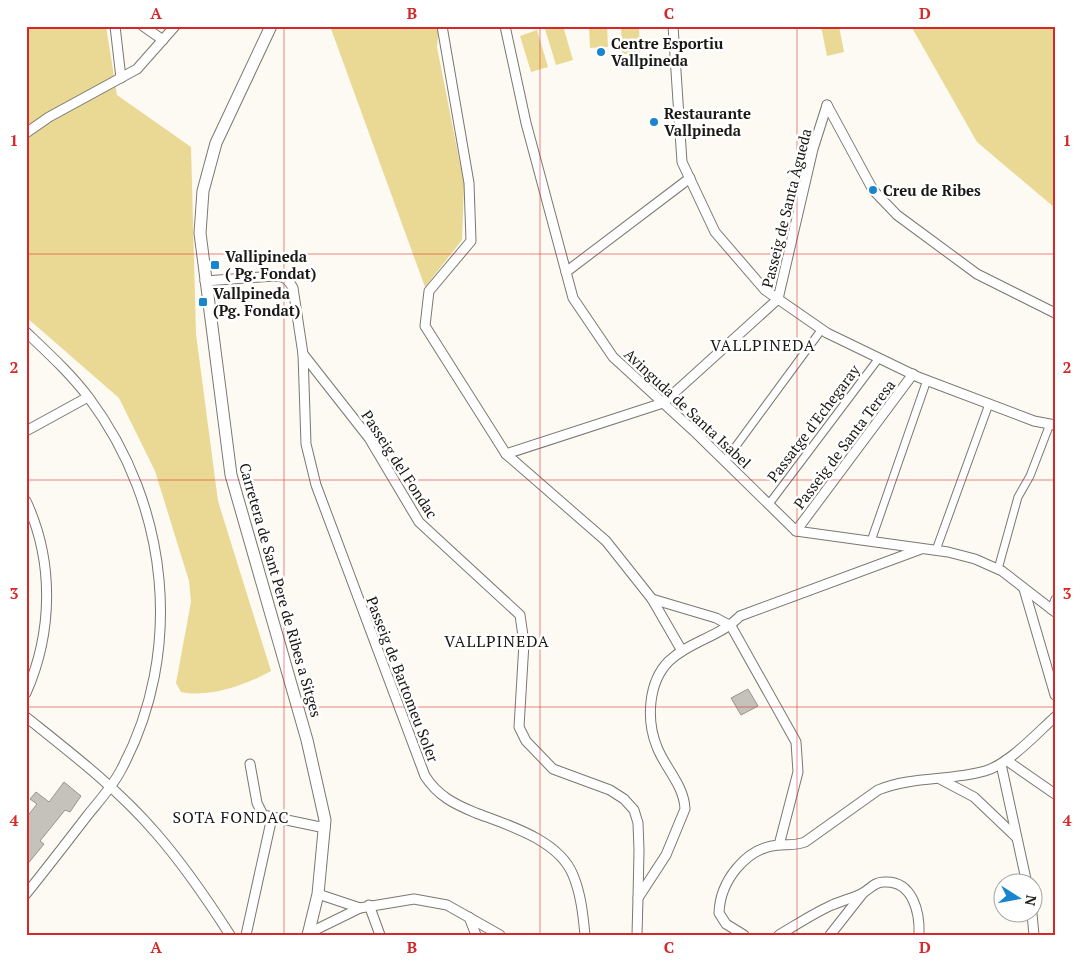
<svg xmlns="http://www.w3.org/2000/svg" width="1081" height="961" font-family="'PT Serif',serif">
<style>
.green{fill:#ead995}
.building{fill:#c4c2ba;stroke:#97958d}
.lines{fill:none;stroke-linecap:round;stroke-linejoin:round}
.pedestrian-casing{stroke:#7a7871;stroke-width:9}
.minor-casing{stroke:#7a7871;stroke-width:11}
.tertiary-casing{stroke:#7a7871;stroke-width:13}
.pedestrian{stroke:#fff;stroke-width:7}
.minor{stroke:#fff;stroke-width:9}
.tertiary{stroke:#fff;stroke-width:11}
.grid{fill:none;stroke:#d62828;stroke-width:1;stroke-opacity:0.55}
.poi-dot{fill:#1985cf;stroke:#fff;stroke-width:2}
.labels{text-anchor:middle;dominant-baseline:central;stroke-width:5;stroke-linejoin:round;paint-order:stroke}
.poi-label{font-size:15px;font-weight:bold;fill:#191815;stroke:#fff;text-anchor:start}
.street-label{font-size:15px;fill:#191815;stroke:#fff}
.neighbourhood-label{font-size:16px;letter-spacing:1px;fill:#191815;stroke:#fff}
.neatline{fill:none;stroke:#d62828;stroke-width:2}
.grid-label{font-size:16px;text-anchor:middle;font-weight:bold;fill:#d62828}
</style>
<rect width="100%" height="100%" fill="#fcfaf2"/>
<g class="green">
<path d="M26,26H106L117,95L191,147L196,334L218,501L271,671C246,685 210,698 181,692L176,683L191,602L189,581L155,471L119,398L26,317Z"/>
<path d="M330,26H439L437,47L464,184L462,240L425,287Z"/>
<path d="M553,26H563L573,60L556,65L545,29Z"/>
<path d="M589,26H607L608,47L590,48Z"/>
<path d="M621,26H639L640,53L622,54Z"/>
<path d="M821,26H839L844,52L827,56Z"/>
<path d="M911,26H1055V208L977,142Z"/>
<path d="M537,30L548,67L531,72L520,36Z"/>
</g>
<g class="building">
<path d="M748,689L758,706L741,715L731,698Z"/>
<path d="M64,782L81,796L70,812L65,810L40,841L44,844L26,866V818L37,804L30,799L36,792L49,802Z"/>
</g>
<g class="lines">
<g class="pedestrian-casing">
<g id="pedestrian">
<path d="M725,461L822,329"/>
<path d="M769,504L879,358"/>
<path d="M871,541L927,380"/>
<path d="M936,550L989,404"/>
<path d="M998,569L1018,497L1030,476L1050,424"/>
<path d="M1051,610L1055,599"/>
</g>
</g>
<g class="minor-casing">
<g id="minor">
<path d="M115,26L121,78"/>
<path d="M143,26L163,40"/>
<path d="M442,26L469,183L471,241L429,291L425,326L506,454L606,541L652,599L682,651"/>
<path d="M505,26L526,123L573,298L613,357L697,434L796,531L948,552L975,559L1002,571L1055,612"/>
<path d="M673,26L682,162L715,232L765,290L827,333L918,377L1034,421L1055,425"/>
<path d="M827,105L873,190L897,215L977,274L1055,313"/>
<path d="M26,133L49,117L137,69L175,26"/>
<path d="M566,272L690,178"/>
<path d="M205,281L274,276C284,276 288,279 293,288L303,354L369,438L419,522L520,615L524,643L519,727L526,741L553,769L610,790L624,799L634,810L638,823L639,850L638,898"/>
<path d="M26,332C48,353 71,374 89,398C169,505 185,651 121,770C112,787 99,801 87,816C67,842 47,868 26,894"/>
<path d="M303,354L306,444L316,485L425,776C438,796 454,804 476,813C508,825 559,840 573,875C581,894 583,915 585,935"/>
<path d="M26,431L88,397"/>
<path d="M506,454L663,403L778,299L813,149L827,105"/>
<path d="M26,501C54,561 53,632 26,693"/>
<path d="M796,531L913,374"/>
<path d="M1024,589L1055,695"/>
<path d="M652,599L716,618L731,626"/>
<path d="M731,626L796,742L798,772L779,845"/>
<path d="M26,717C71,753 118,789 155,832C183,864 207,899 230,935"/>
<path d="M1006,760L1055,794"/>
<path d="M250,764L257,803L263,815L325,828"/>
<path d="M1001,764L1027,884"/>
<path d="M940,779L974,797L1016,837"/>
<path d="M318,894L360,908"/>
<path d="M369,905L380,935"/>
<path d="M1032,914L1034,935"/>
<path d="M469,917L476,935"/>
<path d="M309,933L360,908L414,899L447,905L500,935"/>
<path d="M246,935L272,817"/>
<path d="M637,935L638,898L666,855L685,809C684,785 665,768 657,747C646,720 648,682 669,661C690,641 720,637 740,616L921,549"/>
<path d="M744,935L726,924L719,913C720,882 745,848 778,845C788,844 795,846 805,842L878,790C912,776 949,781 985,771C1009,764 1036,734 1055,717"/>
<path d="M779,935C796,925 814,913 832,905C842,901 852,898 861,894C870,890 873,882 884,882C913,880 920,913 919,935"/>
<path d="M830,935L863,893"/>
</g>
</g>
<g class="tertiary-casing">
<path id="tertiary" d="M271,26L216,143L203,191L200,233L231,475L307,740L325,820L318,894L308,935"/>
</g>
<use href="#pedestrian" class="pedestrian"/>
<use href="#minor" class="minor"/>
<use href="#tertiary" class="tertiary"/>
</g>
<path class="grid" d="M284,26V935M540,26V935M797,26V935M26,254H1055M26,480H1055M26,707H1055"/>
<g class="poi-dot">
<circle cx="601" cy="52" r="5"/>
<circle cx="654" cy="122" r="5"/>
<circle cx="873" cy="190" r="5"/>
<rect x="210" y="260" width="10" height="10" rx="2.5"/>
<rect x="198" y="297" width="10" height="10" rx="2.5"/>
</g>
<g class="labels">
<g class="poi-label">
<text x="611" y="43">Centre Esportiu<tspan x="611" dy="17">Vallpineda</tspan></text>
<text x="664" y="113">Restaurante<tspan x="664" dy="17">Vallpineda</tspan></text>
<text x="883" y="190">Creu de Ribes</text>
<text x="225" y="256">Vallipineda<tspan x="225" dy="17">( Pg. Fondat)</tspan></text>
<text x="213" y="293">Vallpineda<tspan x="213" dy="17">(Pg. Fondat)</tspan></text>
</g>
<g class="street-label">
<text transform="translate(786 208) rotate(-76)">Passeig de Santa Àgueda</text>
<text transform="translate(688 408) rotate(43)">Avinguda de Santa Isabel</text>
<text transform="translate(813 423) rotate(-53)">Passatge d'Echegaray</text>
<text transform="translate(844 444) rotate(-53)">Passeig de Santa Teresa</text>
<text transform="translate(400 464) rotate(57)">Passeig del Fondac</text>
<text transform="translate(281 590) rotate(74)">Carretera de Sant Pere de Ribes a Sitges</text>
<text transform="translate(403 679) rotate(69)">Passeig de Bartomeu Soler</text>
</g>
<g class="neighbourhood-label">
<text x="763" y="345">VALLPINEDA</text>
<text x="497" y="641">VALLPINEDA</text>
<text x="231" y="817">SOTA FONDAC</text>
</g>
</g>
<rect width="1081" height="961" fill="none" stroke="#ffffff" stroke-width="55"/>
<g transform="translate(1018 898) rotate(101)"><circle r="24" fill="#ffffff" stroke="#a3a3a1"/>
<path d="M0-4L9 19L0 12L-9 19Z" fill="#1985cf"/>
<text y="-8" font-size="14" font-weight="bold" text-anchor="middle" fill="#191815">N</text>
</g>
<rect x="28" y="28" width="1026" height="906" class="neatline"/>
<g class="grid-label">
<text x="156" y="19">A</text>
<text x="412" y="19">B</text>
<text x="669" y="19">C</text>
<text x="925" y="19">D</text>
<text x="14" y="146">1</text>
<text x="1067" y="146">1</text>
<text x="14" y="373">2</text>
<text x="1067" y="373">2</text>
<text x="14" y="599">3</text>
<text x="1067" y="599">3</text>
<text x="14" y="826">4</text>
<text x="1067" y="826">4</text>
<text x="156" y="953">A</text>
<text x="412" y="953">B</text>
<text x="669" y="953">C</text>
<text x="925" y="953">D</text>
</g>
</svg>
